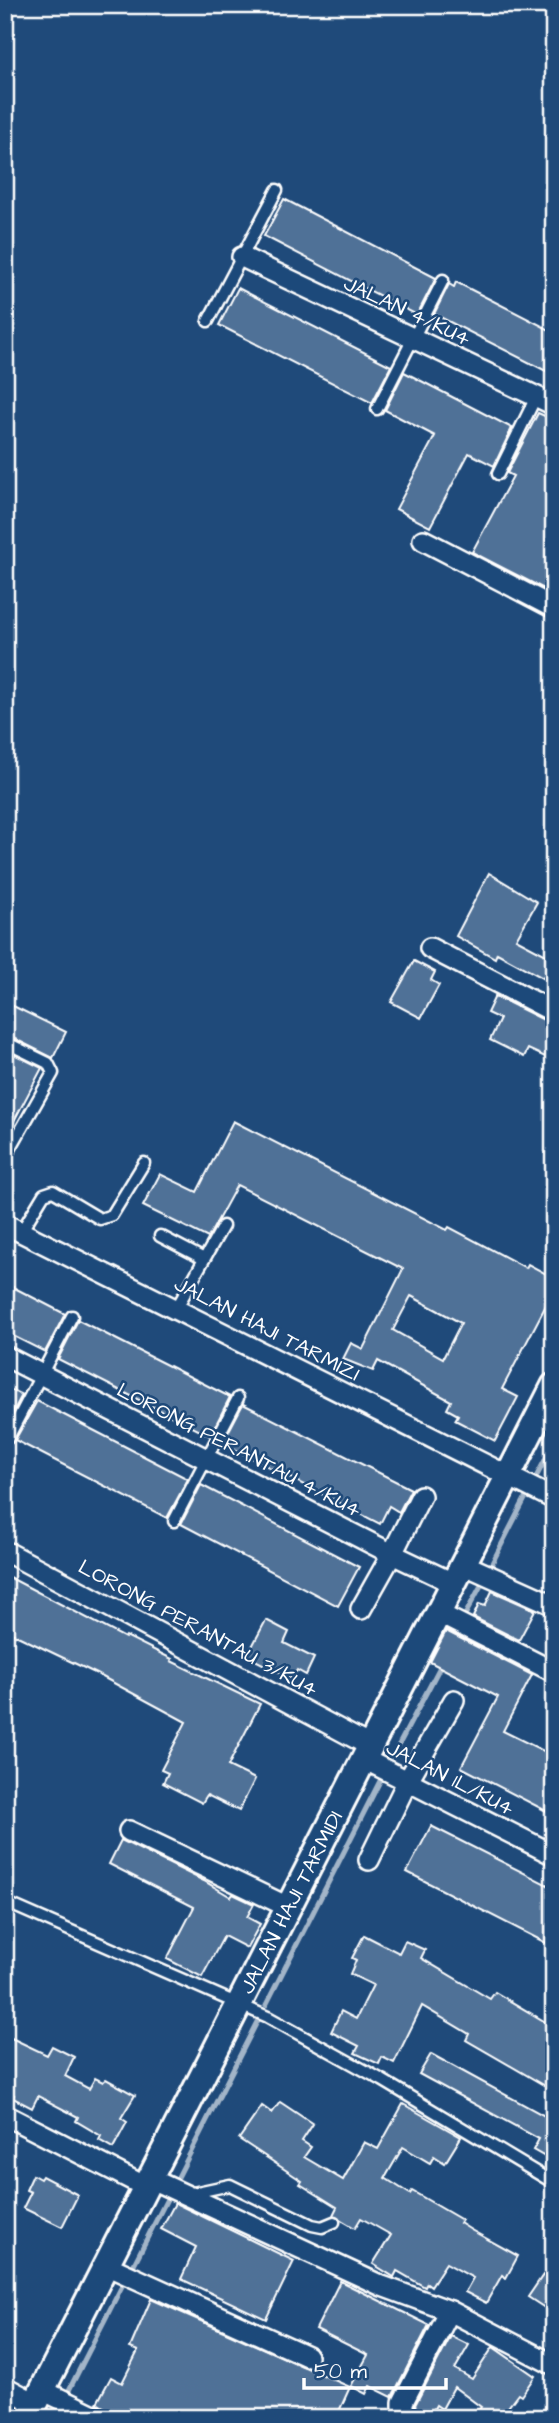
<svg xmlns="http://www.w3.org/2000/svg" width="559" height="2423" font-family="'Architects Daughter',sans-serif">
<style>
.lines{fill:none;stroke-linecap:round;stroke-linejoin:round}
.stream{stroke:#a3b5c8;stroke-width:5}
.building{fill:#507197;stroke:#fff;stroke-width:2;fill-rule:evenodd}
.service-casing{stroke:#fff;stroke-width:15}
.minor-casing{stroke:#fff;stroke-width:24}
.tertiary-casing{stroke:#fff;stroke-width:30}
.service{stroke:#1f4a7a;stroke-width:10}
.minor{stroke:#1f4a7a;stroke-width:19}
.tertiary{stroke:#1f4a7a;stroke-width:24}
.labels{text-anchor:middle;dominant-baseline:central;stroke-width:5;stroke-linejoin:round;paint-order:stroke}
.street-label{font-size:21px;fill:#fff;stroke:#1f4a7a}
</style>
<rect width="100%" height="100%" fill="#1f4a7a"/>
<filter id="ink" filterUnits="userSpaceOnUse"><feTurbulence type="fractalNoise" baseFrequency=".0143" numOctaves="2"/><feDisplacementMap in="SourceGraphic" scale="14" xChannelSelector="R" yChannelSelector="G"/><feConvolveMatrix kernelMatrix="1 2 1 2 8 2 1 2 1" color-interpolation-filters="sRGB"/></filter>
<g filter="url(#ink)">
<g class="lines">
<g class="stream">
<path d="M533,1483L554,1443"/>
<path d="M488,1571L528,1493"/>
<path d="M465,1615L485,1578"/>
<path d="M393,1756L442,1663"/>
<path d="M266,2005L381,1779"/>
<path d="M176,2181L259,2018"/>
<path d="M130,2272L169,2195"/>
<path d="M66,2396L124,2282"/>
<path d="M55,2418L61,2405"/>
</g>
</g>
<g class="building">
<path d="M284,199L436,278L417,315L264,236Z"/>
<path d="M456,282L554,332V375L434,314L449,284L454,287Z"/>
<path d="M238,288L391,366L372,403L219,325Z"/>
<path d="M404,372L512,428L494,466L469,453L430,527L396,509L435,436L385,410Z"/>
<path d="M538,413L554,420V594L472,552L513,476L507,473Z"/>
<path d="M489,873L537,902L516,939L554,959V984L497,953L495,958L456,936Z"/>
<path d="M414,961L435,972L431,980L439,985L421,1018L391,1002Z"/>
<path d="M495,996L554,1025L548,1037L554,1040V1061L528,1049L524,1057L490,1040L500,1019L487,1013Z"/>
<path d="M5,1002L66,1032L53,1058L5,1034Z"/>
<path d="M10,1052L42,1068L5,1138V1061Z"/>
<path d="M233,1121L447,1230L449,1227L526,1268L528,1264L554,1278V1290L502,1389L518,1397L495,1441L455,1420L458,1415L447,1409L451,1401L378,1361L373,1371L343,1359L351,1343L363,1349L403,1269L237,1185L208,1238L143,1206L160,1174L197,1192ZM411,1296L461,1323L443,1358L393,1330Z"/>
<path d="M5,1283L65,1314L45,1352L5,1332Z"/>
<path d="M78,1320L230,1397L210,1436L58,1359Z"/>
<path d="M5,1387L22,1395L5,1427Z"/>
<path d="M37,1401L188,1479L167,1518L15,1440Z"/>
<path d="M243,1404L411,1489L399,1512L389,1506L380,1524L226,1445L223,1442Z"/>
<path d="M201,1485L359,1567L338,1606L181,1524Z"/>
<path d="M5,1575L125,1638L126,1636L172,1659L171,1661L260,1704L228,1766L255,1779L239,1811L207,1795L202,1803L163,1783L168,1773L161,1770L186,1722L97,1674L5,1630Z"/>
<path d="M492,1591L535,1610L519,1640L473,1617L479,1604L485,1606Z"/>
<path d="M266,1620L289,1632L284,1643L314,1658L306,1675L297,1670L292,1679L247,1656Z"/>
<path d="M446,1631L532,1675L503,1731L554,1756V1815L461,1767L498,1697L430,1662Z"/>
<path d="M431,1826L554,1888V1947L407,1872Z"/>
<path d="M121,1840L204,1881L231,1897L233,1894L254,1904L247,1917L260,1924L247,1948L224,1936L202,1977L167,1959L194,1907L109,1864Z"/>
<path d="M364,1935L399,1953L405,1941L425,1950L421,1958L490,1999L495,1992L554,2027V2091L466,2040L469,2034L422,2006L394,2063L382,2057L379,2064L355,2053L359,2046L331,2032L341,2011L356,2019L373,1985L350,1974L356,1960L352,1958Z"/>
<path d="M5,2035L47,2055L52,2046L74,2057L65,2076L89,2089L95,2078L103,2082L106,2079L135,2095L121,2118L127,2122L113,2148L99,2140L101,2136L76,2121L78,2117L38,2096L32,2108L13,2098L14,2095L5,2090Z"/>
<path d="M431,2054L550,2119L554,2112V2162L533,2150L539,2139L419,2074Z"/>
<path d="M280,2102L313,2124L302,2141L311,2147L304,2157L343,2180L364,2142L378,2149L403,2104L461,2137L445,2163L434,2156L430,2163L403,2147L385,2178L410,2194L412,2191L462,2220L460,2223L471,2230L518,2256L506,2278L502,2275L486,2303L465,2292L473,2278L446,2263L431,2286L427,2283L425,2287L397,2271L394,2277L373,2264L391,2235L361,2218L355,2228L333,2215L337,2207L300,2184L302,2181L239,2139L262,2106L272,2113Z"/>
<path d="M33,2175L40,2179L42,2176L78,2195L62,2227L23,2208L31,2192L26,2190Z"/>
<path d="M175,2203L294,2261L266,2319L181,2279L196,2247L161,2229Z"/>
<path d="M543,2275L554,2283V2314L528,2297Z"/>
<path d="M340,2281L429,2325L392,2397L370,2386L366,2394L351,2386L368,2355L316,2329Z"/>
<path d="M151,2299L350,2387L336,2418H112L110,2411L97,2403L111,2377L122,2383L138,2351L130,2348Z"/>
<path d="M451,2336L469,2345L455,2369L472,2379L493,2347L535,2376L521,2396L518,2394L500,2418H473L481,2407L454,2387L442,2409L436,2405L429,2418L418,2412L415,2405Z"/>
</g>
<g class="lines">
<g class="service-casing">
<g id="service">
<path d="M208,321L277,190"/>
<path d="M377,409L443,280"/>
<path d="M498,474L536,397"/>
<path d="M5,1042L48,1063L53,1073L5,1158"/>
<path d="M21,1232L44,1194L53,1191L100,1219L112,1215L144,1163"/>
<path d="M160,1236L204,1259"/>
<path d="M176,1309L223,1226"/>
<path d="M8,1438L72,1316"/>
<path d="M174,1521L238,1398"/>
<path d="M5,1902L268,2017L382,2080L554,2183"/>
<path d="M188,2194L230,2185L312,2225L322,2227L334,2222"/>
</g>
</g>
<g class="minor-casing">
<g id="minor">
<path d="M242,257L554,405"/>
<path d="M423,540L554,608"/>
<path d="M430,948L554,1012"/>
<path d="M5,1224L554,1499"/>
<path d="M5,1356L392,1554L453,1583"/>
<path d="M5,1551L370,1746"/>
<path d="M463,1564L554,1605"/>
<path d="M361,1609L392,1554L421,1496"/>
<path d="M438,1613L554,1672"/>
<path d="M364,1759L554,1855"/>
<path d="M129,1831L286,1906"/>
<path d="M369,1860L407,1782L454,1700"/>
<path d="M5,2115L146,2187"/>
<path d="M149,2178L382,2286L450,2311L554,2365"/>
<path d="M106,2265L307,2356"/>
<path d="M5,2387L35,2403"/>
<path d="M42,2390L100,2418"/>
<path d="M407,2418L403,2412V2402L450,2311"/>
</g>
</g>
<g class="tertiary-casing">
<g id="tertiary">
<path id="s1" d="M28,2418L554,1386"/>
</g>
</g>
<use href="#service" class="service"/>
<use href="#minor" class="minor"/>
<use href="#tertiary" class="tertiary"/>
</g>
</g>
<g class="labels">
<g class="street-label">
<text transform="translate(407 311) rotate(25)">JALAN 4/KU4</text>
<text transform="translate(267 1329) rotate(27)">JALAN HAJI TARMIZI</text>
<text transform="translate(239 1450) rotate(27)">LORONG PERANTAU 4/KU4</text>
<text transform="translate(198 1628) rotate(28)">LORONG PERANTAU 3/KU4</text>
<text transform="translate(450 1778) rotate(27)">JALAN 1L/KU4</text>
<text stroke="none"><textPath href="#s1" startOffset="579">JALAN HAJI TARMIDI</textPath></text>
</g>
</g>
<rect width="559" height="2423" fill="none" stroke="#1f4a7a" stroke-width="28"/>
<rect x="14" y="14" width="531" height="2395" fill="none" stroke="#fff" stroke-width="2.5" filter="url(#ink)"/>
<path d="M304 2378v10h142v-10" fill="none" stroke="#ffffff" stroke-width="3.5"/>
<text x="314" y="2378" font-size="21" fill="#ffffff" stroke="#1f4a7a" stroke-width="5" paint-order="stroke">50 m</text>
</svg>
